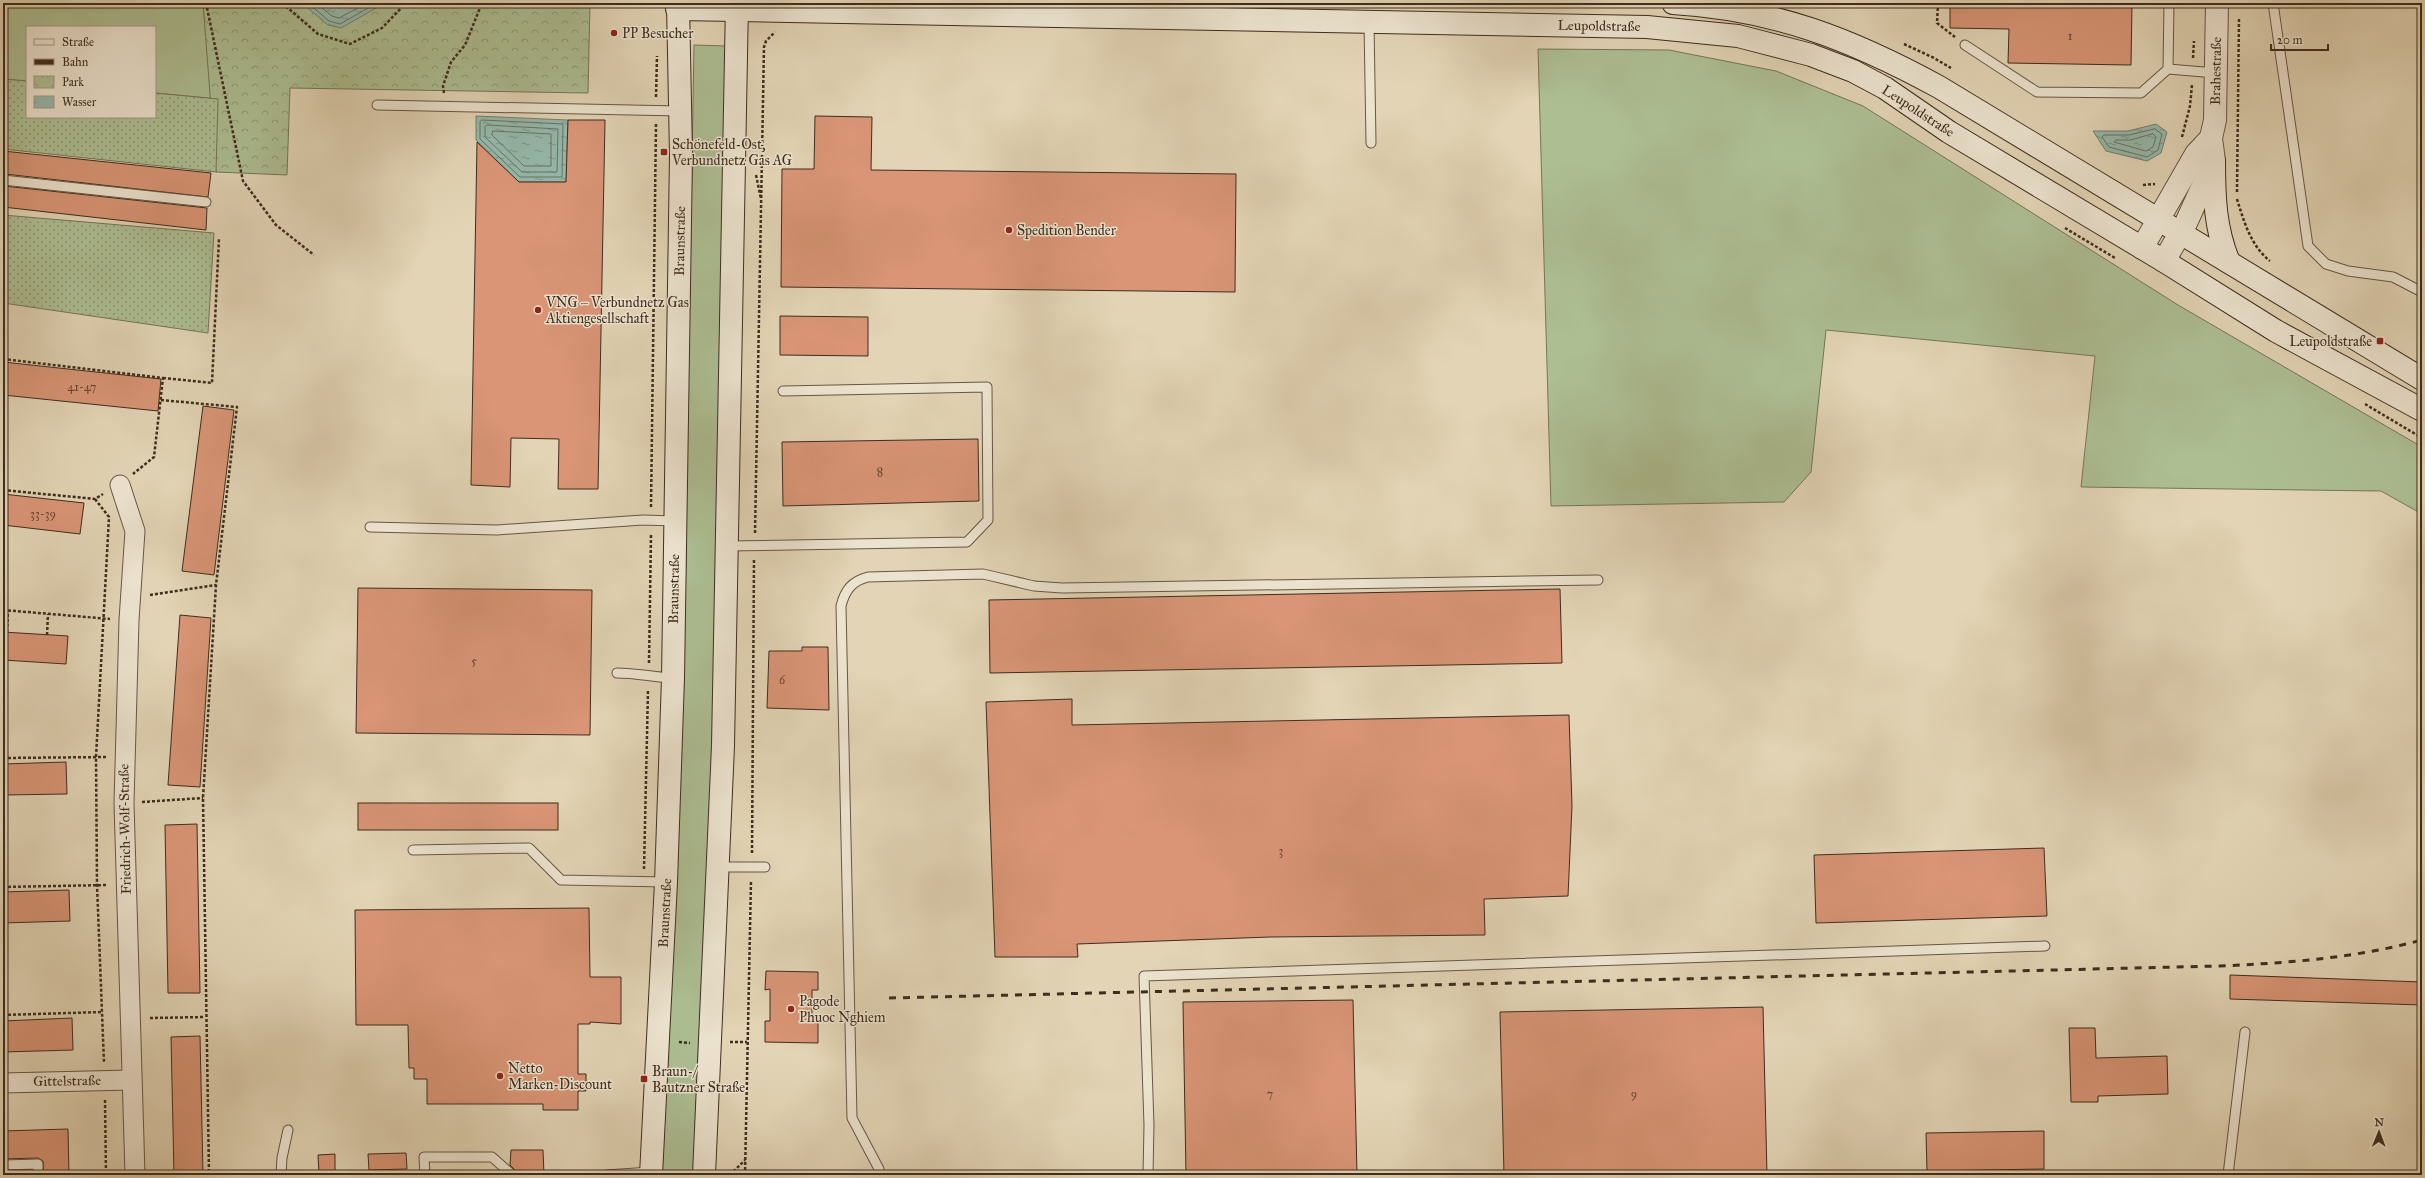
<svg xmlns="http://www.w3.org/2000/svg" width="2425" height="1178" font-family="'IM FELL Great Primer',serif">
<style>
.grass{fill:#adbe93;stroke:#767658}
.park{fill:url(#park-crowns);stroke:#767658}
.garden{fill:url(#garden-dots);stroke:#767658}
.water{fill:url(#water-ripples);stroke:#728072}
.lines{fill:none;stroke-linecap:round;stroke-linejoin:round}
.shore{stroke:#6a7264;stroke-width:1}
.building{fill:#d99576;stroke:#3e2d1e}
.service-casing{stroke:#675744;stroke-width:11}
.minor-casing{stroke:#675744;stroke-width:21}
.tertiary-casing{stroke:#675744;stroke-width:24}
.secondary-casing{stroke:#3e2d1e;stroke-width:24}
.path{stroke:#3e2d1e;stroke-width:2.5;stroke-dasharray:3 2;stroke-linecap:butt}
.service{stroke:#ece3cf;stroke-width:9}
.minor{stroke:#ece3cf;stroke-width:19}
.tertiary{stroke:#ece3cf;stroke-width:22}
.secondary{stroke:#ece3cf;stroke-width:22}
.rail{stroke:#3e2d1e;stroke-width:3;stroke-dasharray:7 7;stroke-linecap:butt}
.poi-dot{fill:#8f2418;stroke:#ece3cf;stroke-width:1.5}
.labels{text-anchor:middle;dominant-baseline:central;stroke-width:3;stroke-linejoin:round;paint-order:stroke}
.number-label{font-size:12px;fill:#654734}
.street-label{font-size:14px;fill:#3e2d1e;stroke:#ece3cf}
.poi-label{font-size:14px;fill:#3e2d1e;stroke:#ece3cf;text-anchor:start}
</style>
<defs>
<pattern id="park-crowns" width="20" height="18" patternUnits="userSpaceOnUse"><rect width="20" height="18" fill="#adbe93"/><path d="M2 6a3 3 0 1 1 6 0M12 15a3 3 0 1 1 6 0" fill="none" stroke="#8e9b77"/></pattern>
<pattern id="garden-dots" width="8" height="8" patternUnits="userSpaceOnUse"><rect width="8" height="8" fill="#adbe93"/><path d="M2 2h.1M6 6h.1" fill="none" stroke="#8e9b77" stroke-width="1.8" stroke-linecap="round"/></pattern>
<pattern id="water-ripples" width="26" height="14" patternUnits="userSpaceOnUse"><rect width="26" height="14" fill="#95b8aa"/><path d="M2 4q2-2 4 0t4 0M15 11q2-2 4 0t4 0" fill="none" stroke="#7b968a"/></pattern>
</defs>
<rect width="100%" height="100%" fill="#e2d4b5"/>
<filter id="stains"><feTurbulence type="fractalNoise" baseFrequency=".005" numOctaves="4"/><feColorMatrix values="0 0 0 0 .2 0 0 0 0 .09 0 0 0 0 .02 0 0 0 .5 -.17"/></filter>
<radialGradient id="worn" r=".72"><stop offset=".6" stop-color="#630" stop-opacity="0"/><stop offset="1" stop-color="#630" stop-opacity=".3"/></radialGradient>
<g class="grass">
<path d="M3,3H203L209,65L218,99L155,93V27H27V81L3,79Z"/>
<path d="M694,45L726,46L714,715L693,1175H662L676,882L686,522Z"/>
<path d="M1538,49L1669,50L1776,71L1863,106L2178,305L2422,447V514L2381,491L2081,487L2095,356L1826,330L1811,472L1784,502L1551,506Z"/>
</g>
<path class="park" d="M203,3H590L588,93L290,88L287,175L216,172Z"/>
<g class="garden">
<path d="M3,79L27,81V117H155V93L218,99L216,172L3,149Z"/>
<path d="M3,215L214,233L208,333L3,303Z"/>
</g>
<g class="water">
<path d="M302,3H385L341,28L328,25Z"/>
<path d="M476,116L568,120L566,182H519L476,140Z"/>
<path d="M2156,124L2167,132L2161,153L2147,161L2106,151L2093,131H2128Z"/>
</g>
<g class="lines">
<g class="shore">
<path d="M308,3L329,21L340,24L377,3"/>
<path d="M316,3L332,16L339,18L367,3"/>
<path d="M482,120L563,124L562,177H520L480,139V122Z"/>
<path d="M487,125L558,129L557,172H522L485,137V127Z"/>
<path d="M2155,129L2162,134L2158,150L2147,157L2109,147L2102,137L2104,135H2129Z"/>
<path d="M493,131L551,134V166H524L492,135Z"/>
<path d="M2153,134L2156,137L2153,147L2146,151L2114,142L2116,140H2130Z"/>
</g>
</g>
<g class="building">
<path d="M1950,3H2132L2131,65L2008,63L2009,29L1950,28Z"/>
<path d="M815,116L872,117L871,170L1236,174L1235,292L781,287L782,169H814Z"/>
<path d="M568,120H605L598,489H558L559,439L511,438L510,487L471,485L477,142L519,182H566Z"/>
<path d="M3,151L211,173L208,197L5,174L6,169H3Z"/>
<path d="M4,186L207,208L206,230L3,207Z"/>
<path d="M780,316L868,317V356L780,355Z"/>
<path d="M3,362L161,379L158,411L3,395Z"/>
<path d="M203,406L234,410L214,575L182,571Z"/>
<path d="M978,439L979,501L783,506L782,442Z"/>
<path d="M3,494L84,503L80,534L3,525Z"/>
<path d="M358,588L592,590L590,735L356,733Z"/>
<path d="M1560,589L1562,663L990,673L989,600Z"/>
<path d="M180,615L211,618L200,787L168,785Z"/>
<path d="M3,632L68,636L66,664L3,660Z"/>
<path d="M802,647H828L829,710L767,708L769,651H802Z"/>
<path d="M1072,699V725L1569,715L1572,806L1568,896L1484,899L1485,935L1270,937L1077,944L1078,957H995L986,702Z"/>
<path d="M66,762L67,794L3,795V764Z"/>
<rect x="358" y="803" width="200" height="27"/>
<path d="M197,824L200,993H168L165,825Z"/>
<path d="M2044,848L2047,916L1816,923L1814,855Z"/>
<path d="M69,890L70,921L3,923V892Z"/>
<path d="M589,908L590,977H621V1024L590,1022V1024H578V1074H586V1091H578V1110H543V1104H427V1079H414V1068H409L408,1025H356L355,910Z"/>
<path d="M766,971L818,972V990H812V1022H818V1043L765,1042V1021H770V989L765,990Z"/>
<path d="M2230,975L2422,982V1005L2230,999Z"/>
<path d="M1353,1000L1357,1175H1186L1183,1002Z"/>
<path d="M1763,1007L1767,1175H1504L1500,1012Z"/>
<path d="M72,1018L73,1050L3,1052V1021Z"/>
<path d="M2069,1028H2095L2096,1058L2167,1056L2168,1094L2098,1096V1102H2071Z"/>
<path d="M200,1036L203,1175H174L171,1037Z"/>
<path d="M68,1129L69,1175H44L43,1161L38,1158L3,1159V1131Z"/>
<path d="M2044,1131V1169L1927,1171L1926,1133Z"/>
<path d="M511,1150H543L544,1175H516V1171L510,1165Z"/>
<path d="M406,1153L407,1169L369,1170L368,1154Z"/>
<path d="M335,1154V1171L319,1172L318,1155Z"/>
<path d="M32,1170V1175H3V1171Z"/>
</g>
<g class="lines">
<g class="service-casing">
<g id="service">
<path d="M2273,3L2308,246L2326,264L2348,271L2393,277L2422,292"/>
<path d="M1369,22L1371,143"/>
<path d="M1965,45L2037,92L2141,93L2168,69L2169,3"/>
<path d="M2168,69L2216,73"/>
<path d="M377,105L680,111"/>
<path d="M3,180L206,202"/>
<path d="M370,527L497,530L643,520L675,521"/>
<path d="M727,546L967,542L988,520L987,387L783,391"/>
<path d="M617,673C636,673 653,677 673,678"/>
<path d="M413,850L529,848L561,880L666,882"/>
<path d="M718,867H765"/>
<path d="M3,1165L38,1164V1175"/>
<path d="M281,1175L282,1158L288,1130"/>
<path d="M425,1175L424,1157H492L510,1173"/>
<path d="M606,1175L651,1172"/>
<path d="M879,1175V1169L852,1118L841,606C845,590 852,581 868,577L983,574L1034,586L1062,588L1598,580"/>
<path d="M1148,1175L1149,1125L1144,976L2045,946"/>
<path d="M2228,1175L2245,1032"/>
</g>
</g>
<g class="minor-casing">
<g id="minor">
<path d="M120,485L135,531L129,620L124,803L135,1175"/>
<path d="M3,1083L131,1080"/>
</g>
</g>
<g class="tertiary-casing">
<g id="tertiary">
<path d="M2142,248L2196,154L2211,138"/>
<path d="M2164,261L2186,223L2214,161L2211,138L2215,120L2217,3"/>
</g>
</g>
<g class="secondary-casing">
<g id="secondary">
<path d="M1673,3C1774,9 1851,39 1939,87L2422,379"/>
<path d="M677,9L1647,27L1738,36L1811,55L1853,71L1885,88L1949,132L2164,261L2276,331L2422,410"/>
<path d="M2214,161C2214,196 2215,229 2229,262"/>
<path d="M651,1175L666,882L673,678L681,155L678,3"/>
<path d="M704,1175L723,746L737,3"/>
</g>
</g>
<g class="path">
<path d="M206,3L243,181L276,225L314,255"/>
<path d="M282,3L318,34L350,44L382,28L406,3"/>
<path d="M1938,3L1937,23L1955,37"/>
<path d="M1904,44L1934,58L1951,68"/>
<path d="M2193,58L2194,41"/>
<path d="M444,93L443,86L451,62L465,45L482,3"/>
<path d="M656,97L657,56"/>
<path d="M2182,137L2190,106L2192,85"/>
<path d="M756,175L761,199"/>
<path d="M2143,185L2155,184"/>
<path d="M2237,192L2239,17"/>
<path d="M2237,199C2244,222 2251,246 2270,261"/>
<path d="M2065,228L2115,258"/>
<path d="M3,359L163,378L154,457L133,474"/>
<path d="M163,378L212,383L219,238"/>
<path d="M161,400L237,407L216,585L203,798L209,1175"/>
<path d="M2365,404L2422,438"/>
<path d="M3,490L95,499L103,494"/>
<path d="M95,499L109,517L96,757L97,885L104,1063"/>
<path d="M651,507L656,124"/>
<path d="M755,533L764,47L766,41L775,32"/>
<path d="M150,595L216,585"/>
<path d="M3,610L110,619"/>
<path d="M7,632L8,611"/>
<path d="M47,635L48,614"/>
<path d="M649,663L651,534"/>
<path d="M3,758L108,757"/>
<path d="M142,802L203,798"/>
<path d="M752,853L754,560"/>
<path d="M644,869L648,690"/>
<path d="M3,887L108,885"/>
<path d="M3,1015L103,1012"/>
<path d="M150,1018L205,1017"/>
<path d="M679,1042L690,1043"/>
<path d="M730,1042H747"/>
<path d="M105,1100L106,1175"/>
<path d="M730,1175L745,1160"/>
<path d="M745,1175L751,880"/>
</g>
<use href="#service" class="service"/>
<use href="#minor" class="minor"/>
<use href="#tertiary" class="tertiary"/>
<use href="#secondary" class="secondary"/>
<path class="rail" d="M889,998L2219,966C2289,963 2355,958 2422,940"/>
</g>
<g class="poi-dot">
<circle cx="614" cy="33" r="4"/>
<rect x="660" y="148" width="8" height="8" rx="2"/>
<circle cx="1009" cy="230" r="4"/>
<circle cx="538" cy="310" r="4"/>
<rect x="2376" y="337" width="8" height="8" rx="2"/>
<circle cx="791" cy="1009" r="4"/>
<circle cx="500" cy="1076" r="4"/>
<rect x="640" y="1075" width="8" height="8" rx="2"/>
</g>
<g class="labels">
<g class="number-label">
<text x="2070" y="36">1</text>
<text x="82" y="387">41-47</text>
<text x="880" y="472">8</text>
<text x="43" y="514">33-39</text>
<text x="474" y="661">5</text>
<text x="782" y="680">6</text>
<text x="1281" y="851">3</text>
<text x="1270" y="1094">7</text>
<text x="1634" y="1094">9</text>
</g>
<g class="street-label">
<text transform="translate(1599 26) rotate(1)">Leupoldstraße</text>
<text transform="translate(2216 71) rotate(-89)">Brahestraße</text>
<text transform="translate(1918 111) rotate(33)">Leupoldstraße</text>
<text transform="translate(680 241) rotate(-89)">Braunstraße</text>
<text transform="translate(674 589) rotate(-89)">Braunstraße</text>
<text transform="translate(125 829) rotate(-91)">Friedrich-Wolf-Straße</text>
<text transform="translate(665 913) rotate(-87)">Braunstraße</text>
<text transform="translate(67 1081) rotate(-1)">Gittelstraße</text>
</g>
<g class="poi-label">
<text x="622" y="33">PP Besucher</text>
<text x="672" y="144">Schönefeld-Ost,<tspan x="672" dy="16">Verbundnetz Gas AG</tspan></text>
<text x="1017" y="230">Spedition Bender</text>
<text x="546" y="302">VNG – Verbundnetz Gas<tspan x="546" dy="16">Aktiengesellschaft</tspan></text>
<text x="2372" y="341" text-anchor="end">Leupoldstraße</text>
<text x="799" y="1001">Pagode<tspan x="799" dy="16">Phuoc Nghiem</tspan></text>
<text x="508" y="1068">Netto<tspan x="508" dy="16">Marken-Discount</tspan></text>
<text x="652" y="1071">Braun-/<tspan x="652" dy="16">Bautzner Straße</tspan></text>
</g>
</g>
<rect width="2425" height="1178" fill="none" stroke="#e2d4b5" stroke-width="16"/>
<rect x="4" y="4" width="2417" height="1170" fill="none" stroke="#3e2d1e" stroke-width="2"/>
<rect x="8" y="8" width="2409" height="1162" fill="none" stroke="#3e2d1e"/>
<rect x="26" y="26" width="130" height="92" fill="#ece3cf" stroke="#a69a88"/>
<rect x="34" y="39" width="20" height="6" fill="#ece3cf" stroke="#a69a88"/>
<text x="62" y="46" font-size="12" fill="#3e2d1e">Straße</text>
<rect x="34" y="59" width="20" height="6" fill="#3e2d1e" stroke="#a69a88"/>
<text x="62" y="66" font-size="12" fill="#3e2d1e">Bahn</text>
<rect x="34" y="76" width="20" height="12" fill="url(#park-crowns)" stroke="#a69a88"/>
<text x="62" y="86" font-size="12" fill="#3e2d1e">Park</text>
<rect x="34" y="96" width="20" height="12" fill="url(#water-ripples)" stroke="#a69a88"/>
<text x="62" y="106" font-size="12" fill="#3e2d1e">Wasser</text>
<g transform="translate(2379 1132) rotate(1)" stroke="#ece3cf" stroke-width="3" paint-order="stroke">
<path d="M0-3L7 15L0 10L-7 15Z" fill="#3e2d1e"/>
<text y="-6" font-size="11" font-weight="bold" text-anchor="middle" fill="#3e2d1e">N</text>
</g>
<path d="M2271 44v6h57v-6" fill="none" stroke="#3e2d1e" stroke-width="2"/>
<text x="2277" y="44" font-size="12" fill="#3e2d1e" stroke="#ece3cf" stroke-width="3" paint-order="stroke">20 m</text>
<rect width="100%" height="100%" filter="url(#stains)"/>
<rect width="100%" height="100%" fill="url(#worn)"/>
</svg>
